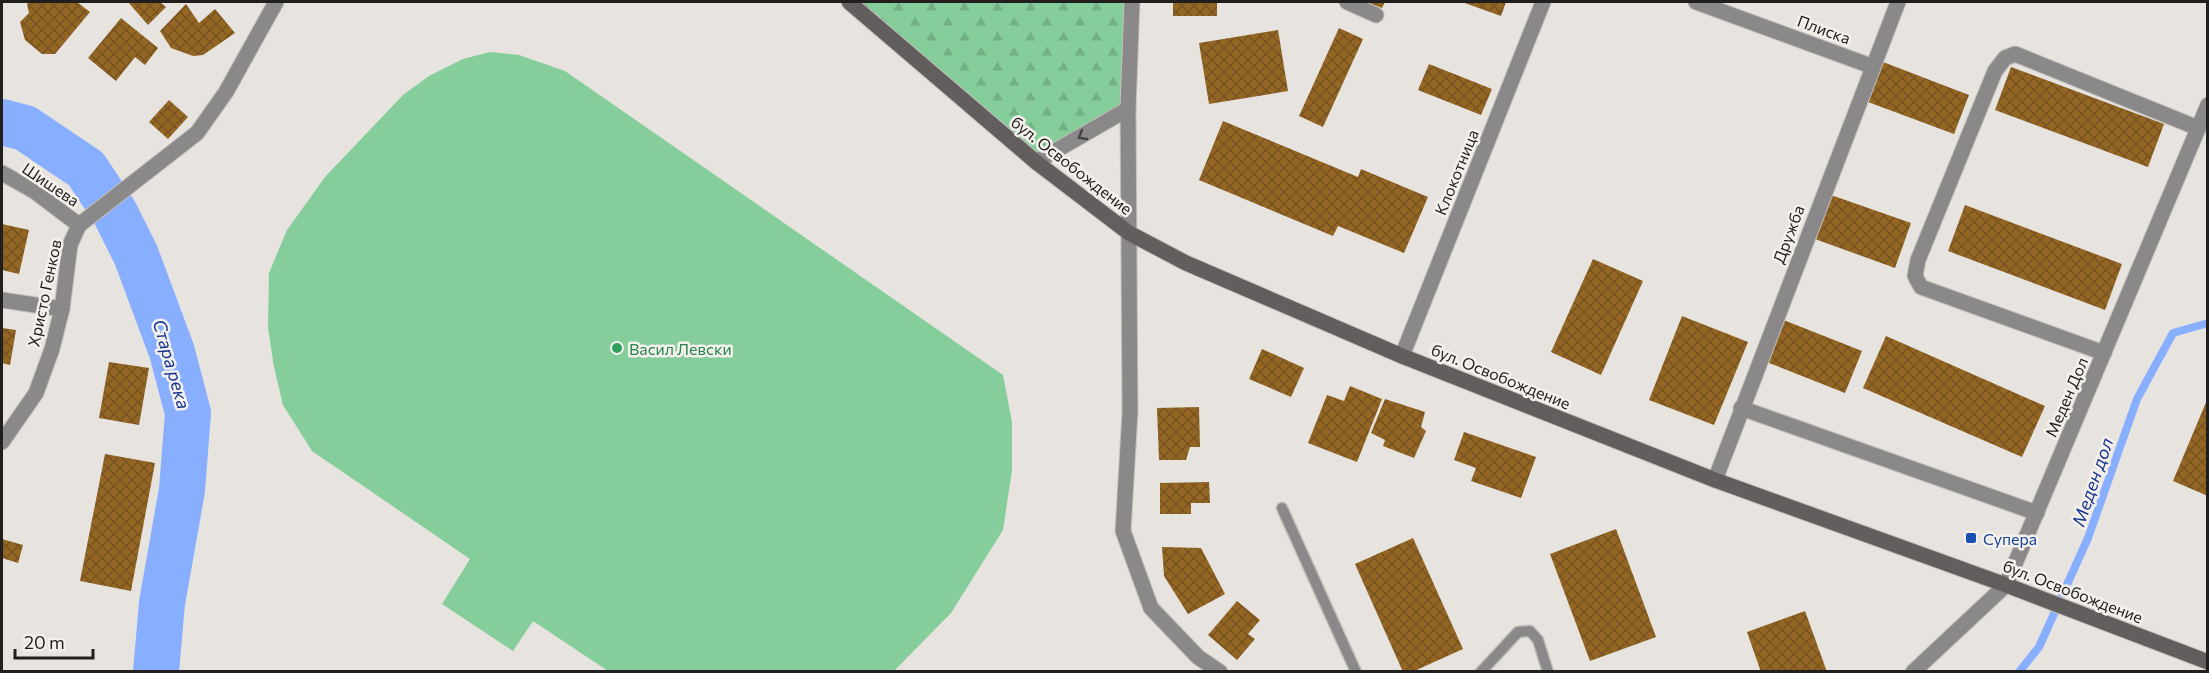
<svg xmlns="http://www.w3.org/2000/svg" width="2209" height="673" font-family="Commissioner,sans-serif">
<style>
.forest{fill:url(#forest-firs)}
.pitch{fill:#85cd9b}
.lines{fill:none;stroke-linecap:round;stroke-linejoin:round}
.stream{stroke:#88aeff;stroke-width:8}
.river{stroke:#88aeff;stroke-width:46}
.building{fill:url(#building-cross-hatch)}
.service-casing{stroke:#c3c0bb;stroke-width:13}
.minor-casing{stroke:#c3c0bb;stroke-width:17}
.secondary-casing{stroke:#c3c0bb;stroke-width:17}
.service{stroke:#8b8889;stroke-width:10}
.minor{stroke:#8b8889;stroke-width:15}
.secondary{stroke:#625e5e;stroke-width:15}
.oneway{stroke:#454443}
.leisure-dot{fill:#2e9e5b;stroke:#f4f0eb;stroke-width:2}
.transit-dot{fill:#1a4fb4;stroke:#f4f0eb;stroke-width:2}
.labels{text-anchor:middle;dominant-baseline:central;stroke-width:5;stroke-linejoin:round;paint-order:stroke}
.street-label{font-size:16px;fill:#201f1d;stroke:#f4f0eb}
.leisure-label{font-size:16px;fill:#27864d;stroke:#f4f0eb;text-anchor:start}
.transit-label{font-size:16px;fill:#164399;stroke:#f4f0eb;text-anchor:start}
.water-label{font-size:18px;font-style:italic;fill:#14358f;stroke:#f4f0eb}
</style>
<defs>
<pattern id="forest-firs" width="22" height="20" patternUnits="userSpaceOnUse" patternTransform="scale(1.5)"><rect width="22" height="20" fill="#85cd9b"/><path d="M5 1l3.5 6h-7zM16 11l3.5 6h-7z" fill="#73b085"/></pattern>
<pattern id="building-cross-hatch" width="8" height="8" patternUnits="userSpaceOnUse" patternTransform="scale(1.5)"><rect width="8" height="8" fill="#936624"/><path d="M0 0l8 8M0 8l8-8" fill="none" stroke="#78531f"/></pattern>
</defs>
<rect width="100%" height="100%" fill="#e7e3de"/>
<path class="forest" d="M849,2H1132L1128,109L1036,162Z"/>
<path class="pitch" d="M490,52L519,55L565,71L1003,375L1012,422V470L1003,530L951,613L894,671H608L533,621L513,651L442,604L470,559L312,451L283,405L274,367L268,328L269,273L287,230L325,177L403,95L429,76L463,59Z"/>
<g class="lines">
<path class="stream" d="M2019,672L2039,647L2088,538L2137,399L2173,333L2208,323"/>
<path class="river" d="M2,122L25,128L86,169L115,213L136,255L172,352L188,413L182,490L162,603L156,672"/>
</g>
<g class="building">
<path d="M30,2H77L90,12L55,54H42L25,40L20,22L29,13L27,4Z"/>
<path d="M128,2H160L166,7L148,25Z"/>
<rect x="1173" y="2" width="44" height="14"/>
<path d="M1365,2H1385L1382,8Z"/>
<path d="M1462,2H1506L1501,16Z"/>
<path d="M186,4L199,23L215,9L235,33L203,55L193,56L171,48L160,31Z"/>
<path d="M121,18L158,48L145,65L135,57L116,81L88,58Z"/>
<path d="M1339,28L1363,39L1323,127L1299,116Z"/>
<path d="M1278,30L1288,91L1209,104L1199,43Z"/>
<path d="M1883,62L1969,95L1954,134L1868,102Z"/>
<path d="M1429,64L1492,89L1481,115L1418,90Z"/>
<path d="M2011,67L2164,124L2148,167L1995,110Z"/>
<path d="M169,100L188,117L168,139L149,122Z"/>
<path d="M1223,121L1358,177L1361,169L1428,197L1404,253L1338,226L1333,236L1199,180Z"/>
<path d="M1831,195L1911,223L1895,268L1815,239Z"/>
<path d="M1965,205L2122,264L2105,310L1948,251Z"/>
<path d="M2,224L29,230L19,274L2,270Z"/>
<path d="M1593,259L1643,281L1601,375L1551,352Z"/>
<path d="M1682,316L1748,342L1714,425L1649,400Z"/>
<path d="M1781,319L1862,351L1845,393L1764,361Z"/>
<path d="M2,328L16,330L10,365L2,363Z"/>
<path d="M1886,336L2045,406L2022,457L1863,388Z"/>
<path d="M1262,349L1304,368L1291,397L1249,379Z"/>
<path d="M109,362L149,368L139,425L99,418Z"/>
<path d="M1350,386L1382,399L1357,462L1308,443L1327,395L1344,401Z"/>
<path d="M1385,399L1425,412L1421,427L1426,431L1414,458L1383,446L1385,440L1371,433Z"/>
<path d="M2207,400H2208V496L2173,481Z"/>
<path d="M1199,407L1200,447H1190L1186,460H1159L1157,408Z"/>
<path d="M1464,432L1536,457L1521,498L1471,481L1476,468L1454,460Z"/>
<path d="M105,454L155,463L131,591L80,581Z"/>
<path d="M1209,482L1210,503H1191V514H1160V483Z"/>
<path d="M1616,529L1656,637L1590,661L1550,554Z"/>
<path d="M1413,538L1463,649L1412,672H1403L1355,564Z"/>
<path d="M2,539L23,545L18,563L2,558Z"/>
<path d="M1162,547L1201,548L1225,594L1188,614L1164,576Z"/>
<path d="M1237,601L1260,620L1248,634L1255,639L1237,660L1208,635Z"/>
<path d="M1805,611L1827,672H1761L1747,632Z"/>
</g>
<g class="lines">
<g class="service-casing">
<g id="service">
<path d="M1282,508L1356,672"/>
<path d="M1481,672L1518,632L1530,631L1538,640L1548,672"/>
</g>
</g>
<g class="minor-casing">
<g id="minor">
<path d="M1132,2L1128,109L1130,412L1123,531L1151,608L1198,657L1220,672"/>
<path d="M1347,2L1376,15"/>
<path d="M1696,2L1871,66"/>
<path d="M1036,162L1128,109"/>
<path d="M2,173L34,191L79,225"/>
<path d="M2,300L62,309"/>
<path d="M2104,353L1921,287L1915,276L1918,260L1995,71L2005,58L2015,54L2198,128"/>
<path d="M1402,356L1543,2"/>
<path d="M1741,408L2037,513"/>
<path d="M2,442L36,393L52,349L62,309L70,245L79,225L197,133L226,92L276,2"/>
<path d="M1715,480L1898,2"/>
<path d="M1913,672L2006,585L2208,105"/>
</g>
</g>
<g class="secondary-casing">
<path id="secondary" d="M849,2L1036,162L1129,233L1186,263L1402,356L1715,480L2006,585L2208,662"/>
</g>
<use href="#service" class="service"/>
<use href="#minor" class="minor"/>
<use href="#secondary" class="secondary"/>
</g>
<defs><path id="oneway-chevron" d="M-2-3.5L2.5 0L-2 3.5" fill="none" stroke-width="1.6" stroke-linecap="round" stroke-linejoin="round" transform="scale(1.5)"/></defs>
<use class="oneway" href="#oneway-chevron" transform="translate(1082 136) rotate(150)"/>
<circle class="leisure-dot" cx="617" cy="348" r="6"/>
<rect class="transit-dot" x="1965" y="532" width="12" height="12" rx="3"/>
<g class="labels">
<g class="street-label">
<text transform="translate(1824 29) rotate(20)">Плиска</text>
<text transform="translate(1072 165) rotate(38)">бул. Освобождение</text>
<text transform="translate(1456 172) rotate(-68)">Клокотница</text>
<text transform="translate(51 184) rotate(34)">Шишева</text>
<text transform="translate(1788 234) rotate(-69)">Дружба</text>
<text transform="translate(44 293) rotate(-78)">Христо Генков</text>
<text transform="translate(1501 376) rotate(22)">бул. Освобождение</text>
<text transform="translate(2066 397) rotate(-67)">Меден Дол</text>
<text transform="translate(2073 591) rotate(21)">бул. Освобождение</text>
</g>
<g class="leisure-label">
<text x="629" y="348">Васил Левски</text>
</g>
<g class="transit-label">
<text x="1983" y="538">Супера</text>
</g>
<g class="water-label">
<text transform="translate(172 364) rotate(74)">Стара река</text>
<text transform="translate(2092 482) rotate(-71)">Меден дол</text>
</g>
</g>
<rect width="2209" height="673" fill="none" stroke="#201f1d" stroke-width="6"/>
<path d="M15 649v9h78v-9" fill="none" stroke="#201f1d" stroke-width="3"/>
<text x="24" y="649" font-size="18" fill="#201f1d" stroke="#f4f0eb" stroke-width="4.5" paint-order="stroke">20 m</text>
</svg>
